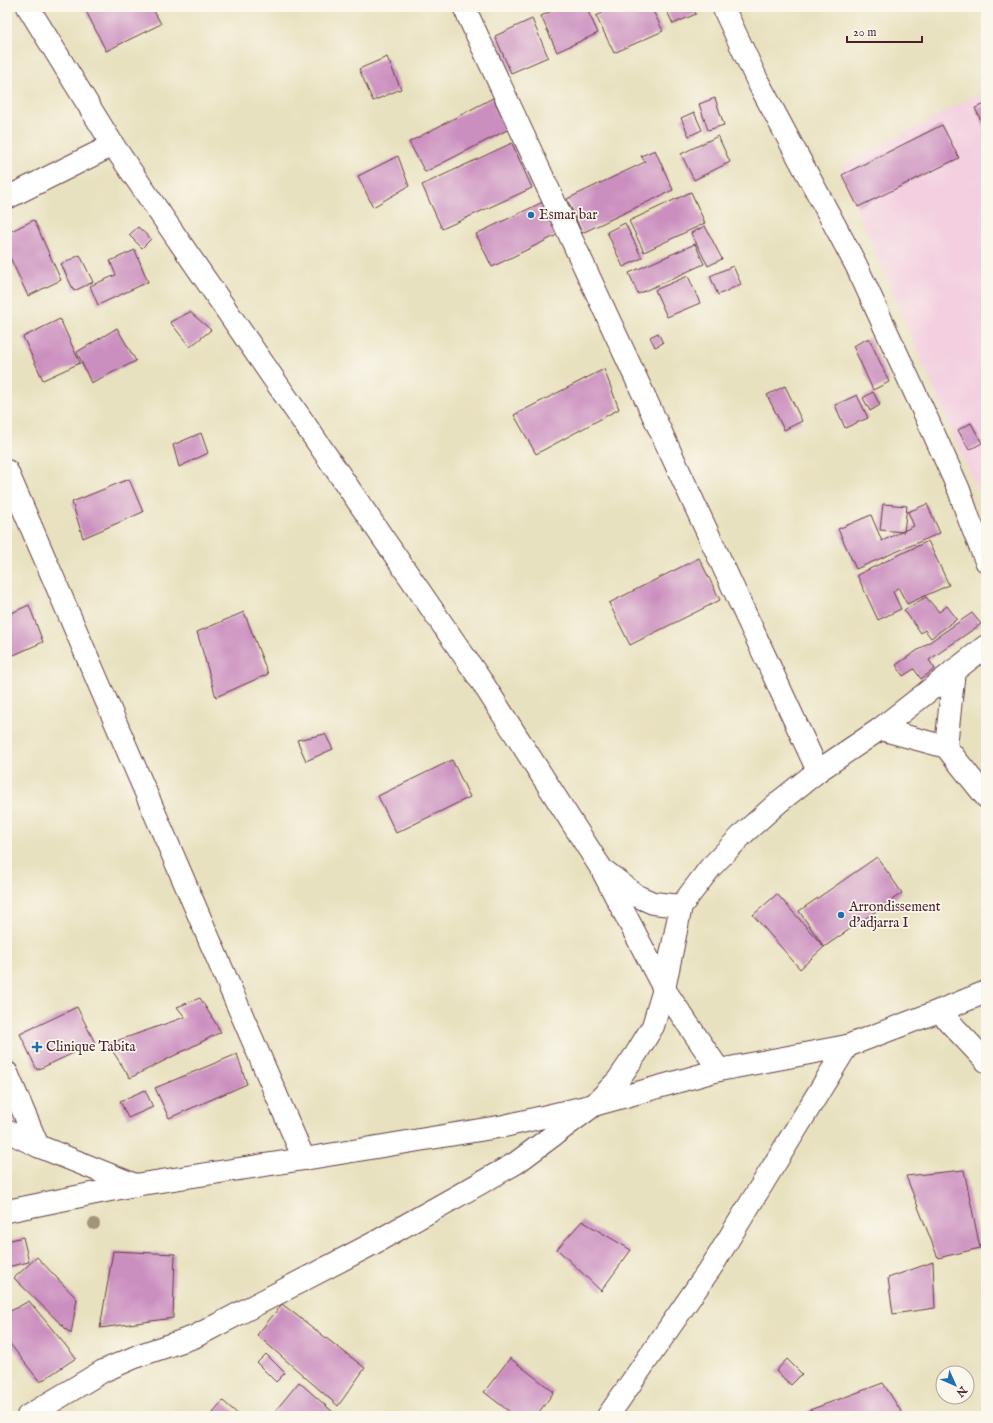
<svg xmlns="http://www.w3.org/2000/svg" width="993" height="1423" font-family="'IM FELL English',serif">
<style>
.built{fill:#f3cfe0}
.building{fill:#cb8fbf}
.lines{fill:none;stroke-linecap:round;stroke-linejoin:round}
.minor-casing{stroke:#623c41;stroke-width:24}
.minor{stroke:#fff;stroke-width:22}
.tree{fill:#a2937a}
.poi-dot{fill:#1f6fb2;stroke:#fbf7ec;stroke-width:1.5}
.labels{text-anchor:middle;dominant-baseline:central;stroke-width:3.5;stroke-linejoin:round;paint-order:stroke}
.poi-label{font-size:14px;fill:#4a1f2b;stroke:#fbf7ec;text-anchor:start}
</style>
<rect width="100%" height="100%" fill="#fbf7ec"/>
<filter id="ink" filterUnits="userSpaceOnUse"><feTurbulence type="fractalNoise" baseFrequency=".025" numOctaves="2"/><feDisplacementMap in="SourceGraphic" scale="8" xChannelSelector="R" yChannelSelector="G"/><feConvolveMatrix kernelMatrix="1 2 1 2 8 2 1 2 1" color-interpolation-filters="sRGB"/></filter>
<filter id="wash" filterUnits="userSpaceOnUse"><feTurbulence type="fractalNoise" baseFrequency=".012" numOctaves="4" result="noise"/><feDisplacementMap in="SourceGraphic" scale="16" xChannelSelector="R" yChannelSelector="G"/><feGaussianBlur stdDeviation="0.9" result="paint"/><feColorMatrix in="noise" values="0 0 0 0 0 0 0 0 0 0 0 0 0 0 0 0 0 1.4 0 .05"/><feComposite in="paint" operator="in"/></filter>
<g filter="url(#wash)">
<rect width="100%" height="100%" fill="#e8e1bf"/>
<path class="built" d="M986,90V510L842,175V166Z"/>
<g id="blocks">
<g class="building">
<path d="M84,7H152L161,24L106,51Z"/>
<path d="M560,7H586L598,33L557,52L541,16Z"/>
<path d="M616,7H651L663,31L614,53L596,16Z"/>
<path d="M665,7H693L696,14L673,24Z"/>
<path d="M532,19L548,57L511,73L495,36Z"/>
<path d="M387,57L401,89L373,101L359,69Z"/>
<path d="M493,98L509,129L425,172L409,142Z"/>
<path d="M715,98L724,125L708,130L699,104Z"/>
<path d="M986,104V131L975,108Z"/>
<path d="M694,112L702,130L689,136L681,118Z"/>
<path d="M942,125L959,158L858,207L842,175Z"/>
<path d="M718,136L730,162L694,180L681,154Z"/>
<path d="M512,143L532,188L442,229L422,185Z"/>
<path d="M655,150L673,190L582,233L567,199L645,162L641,156Z"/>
<path d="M398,156L409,186L373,207L358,176Z"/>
<path d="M691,192L705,223L644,252L629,221Z"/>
<path d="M543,202L559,234L492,267L476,234Z"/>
<path d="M34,220L61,280L28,296L7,251V233Z"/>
<path d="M625,223L642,258L623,267L607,232Z"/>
<path d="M705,226L722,259L708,266L691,233Z"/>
<path d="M138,227L151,239L142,248L129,235Z"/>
<path d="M695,244L704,264L638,294L629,273Z"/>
<path d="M135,250L148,282L98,305L90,286L116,275L110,261Z"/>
<path d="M80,255L93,282L74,291L61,264Z"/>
<path d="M733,266L741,284L718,295L710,276Z"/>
<path d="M688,276L700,303L667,317L655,290Z"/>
<path d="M190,312L211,330L190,347L170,322Z"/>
<path d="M60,319L80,363L43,380L23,337Z"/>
<path d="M117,328L136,361L91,383L77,352Z"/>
<path d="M658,333L663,343L655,347L650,337Z"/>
<path d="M869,338L889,382L873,390L853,346Z"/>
<path d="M604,369L619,409L536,454L514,415Z"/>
<path d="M785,386L802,421L784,430L767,395Z"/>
<path d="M873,392L880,405L870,411L863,398Z"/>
<path d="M857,395L868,418L845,428L835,405Z"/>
<path d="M971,423L982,443L969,450L958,430Z"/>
<path d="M201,433L208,453L179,467L173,445Z"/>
<path d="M129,479L143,512L83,538L72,502Z"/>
<path d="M883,504L907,506L904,532L880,530Z"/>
<path d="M927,504L940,533L856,569L838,529L871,515L882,541L914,526L908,512Z"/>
<path d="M928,541L949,585L907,604L898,587L893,592L901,609L878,620L857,575Z"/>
<path d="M699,558L720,600L630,645L609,603Z"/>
<path d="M926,597L939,612L947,606L957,619L931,638L925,630L921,633L904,610Z"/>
<path d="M29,605L43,642L7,658V615Z"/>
<path d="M244,612L268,674L216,697L197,632Z"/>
<path d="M972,613L981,624L929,660L935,669L921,679L914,669L903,676L896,665Z"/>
<path d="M325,734L333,749L306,761L297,740Z"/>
<path d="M452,760L470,797L396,833L378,796Z"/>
<path d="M877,857L902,893L824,947L799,911Z"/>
<path d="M777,894L824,947L800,969L753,915Z"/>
<path d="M200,998L221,1032L130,1078L108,1044L185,1017L177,1007Z"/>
<path d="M77,1007L95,1043L37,1070L20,1034Z"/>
<path d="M237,1054L247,1084L169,1118L155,1088Z"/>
<path d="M145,1090L153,1107L128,1118L120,1101Z"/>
<path d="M964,1170L980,1248L938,1258L906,1176Z"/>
<path d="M582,1221L631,1250L601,1291L557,1249Z"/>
<path d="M23,1237L29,1262L7,1267V1241Z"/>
<path d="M113,1251L175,1254L173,1318L100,1328Z"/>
<path d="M37,1257L77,1299L71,1334L14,1278Z"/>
<path d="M933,1262L935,1308L893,1314L888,1278Z"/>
<path d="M29,1301L76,1358L40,1382L7,1340V1313Z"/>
<path d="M282,1304L365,1368L338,1406L257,1335Z"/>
<path d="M266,1354L285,1373L276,1382L257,1363Z"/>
<path d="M510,1358L554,1392L536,1416H515L484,1392Z"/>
<path d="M787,1359L802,1374L791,1385L776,1371Z"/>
<path d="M299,1382L334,1413L332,1416H271Z"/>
<path d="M883,1383L904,1416H811L807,1411Z"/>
<path d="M223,1401L240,1416H216L213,1413Z"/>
</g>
</g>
</g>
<g filter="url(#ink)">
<use href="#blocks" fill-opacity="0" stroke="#623c41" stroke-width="1"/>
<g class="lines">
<g class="minor-casing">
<g id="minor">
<path d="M28,7L113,145L482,682L601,868L664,989L719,1070"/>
<path d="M464,7L818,771"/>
<path d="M723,7L758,82L856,265L929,423L959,490L969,519L986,561"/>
<path d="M7,198L113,145"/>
<path d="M7,471L304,1159"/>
<path d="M880,729L946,747L986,797"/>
<path d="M946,747L954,670"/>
<path d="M606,872L637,896L653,903L681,906"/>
<path d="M939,1011L986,1061"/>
<path d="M7,1073L38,1146"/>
<path d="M7,1131L38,1146L135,1185"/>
<path d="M7,1211L135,1185L304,1159L504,1126L594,1105L719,1070L847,1046L939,1011L986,992"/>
<path d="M28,1416L103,1371L140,1355L194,1337L374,1243L516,1163L594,1105L618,1080L636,1054L653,1026L664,989L681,906L710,868L744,833L780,801L818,771L880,729L986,646"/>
<path d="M608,1416L712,1266L847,1046"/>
</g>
</g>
<use href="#minor" class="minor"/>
</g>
<circle class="tree" cx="94" cy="1224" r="6"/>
</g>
<g class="poi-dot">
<circle cx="531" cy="215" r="4"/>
<circle cx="841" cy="915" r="4"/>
<path d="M35 1041h4v4h4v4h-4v4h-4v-4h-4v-4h4z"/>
</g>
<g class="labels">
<g class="poi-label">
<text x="539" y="215">Esmar bar</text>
<text x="849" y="907">Arrondissement<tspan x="849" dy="16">d'adjarra I</tspan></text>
<text x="46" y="1047">Clinique Tabita</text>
</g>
</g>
<rect width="993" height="1423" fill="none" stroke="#fbf7ec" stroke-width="24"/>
<g transform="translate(955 1385) rotate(135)"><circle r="19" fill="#fbf7ec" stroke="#b4a19f"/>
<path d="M0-3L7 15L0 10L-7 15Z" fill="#1f6fb2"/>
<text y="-6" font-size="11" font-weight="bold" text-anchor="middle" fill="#4a1f2b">N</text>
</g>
<path d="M847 36v6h75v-6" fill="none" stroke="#4a1f2b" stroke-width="2"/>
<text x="853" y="36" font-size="12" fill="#4a1f2b" stroke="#fbf7ec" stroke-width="3" paint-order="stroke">20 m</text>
</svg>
